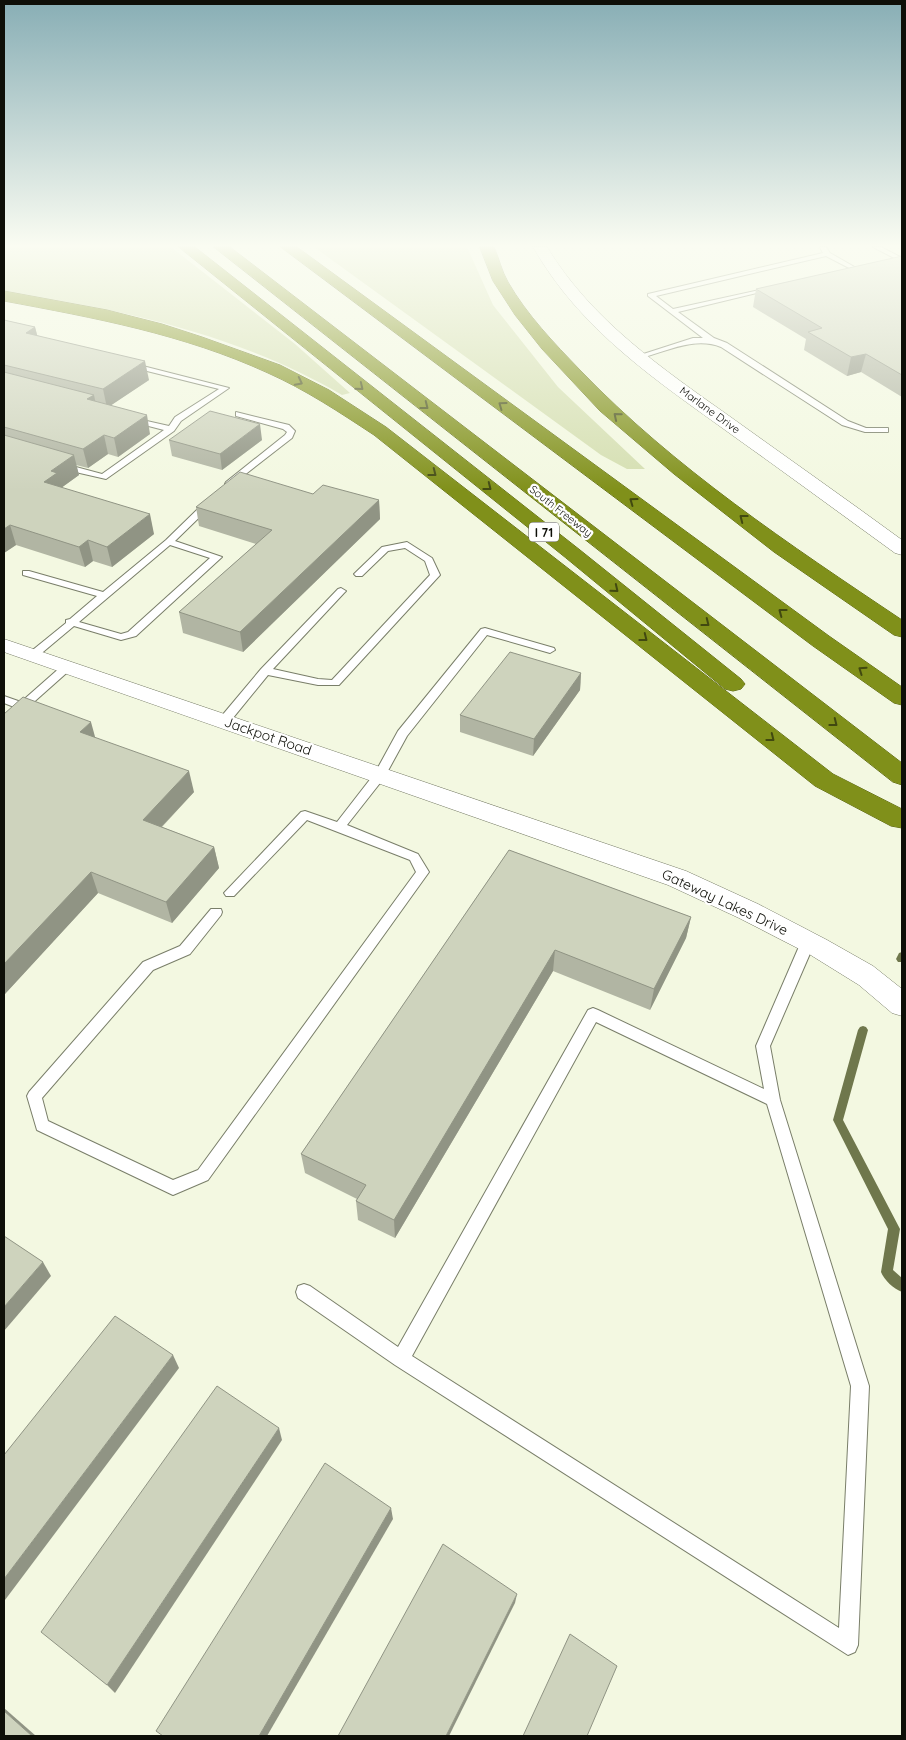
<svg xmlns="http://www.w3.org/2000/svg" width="906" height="1740" font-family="Quicksand,sans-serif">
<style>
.green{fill:#d4deb0}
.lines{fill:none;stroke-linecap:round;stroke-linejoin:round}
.stream{fill:#6f774c;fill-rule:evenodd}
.service-casing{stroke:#797e69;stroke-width:2}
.minor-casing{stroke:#797e69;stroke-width:1}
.tertiary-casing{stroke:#797e69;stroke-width:1}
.motorway-casing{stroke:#586314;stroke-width:1}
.service{fill:#fff;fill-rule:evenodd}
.minor{fill:#fff;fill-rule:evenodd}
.tertiary{fill:#fff;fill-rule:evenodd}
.motorway{fill:#80901a;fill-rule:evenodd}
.wall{fill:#b1b5a3}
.shaded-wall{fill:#909484}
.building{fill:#ced3bd;stroke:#909484}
.oneway{stroke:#414910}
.labels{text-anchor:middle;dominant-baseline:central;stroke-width:4.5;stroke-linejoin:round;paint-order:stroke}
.far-street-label{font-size:11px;fill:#0e0f08;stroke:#fff}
.shield{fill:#fff;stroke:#565752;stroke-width:1}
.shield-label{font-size:12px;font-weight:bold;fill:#0e0f08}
.street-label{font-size:14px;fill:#0e0f08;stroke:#fff}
</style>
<rect width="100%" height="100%" fill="#f3f8e1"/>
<g class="green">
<path d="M4,247H171L295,344L350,393L342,395C239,335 121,308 4,293Z"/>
<path d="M314,247H467L493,305L558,387L645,469H627L601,455Z"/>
</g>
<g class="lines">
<g class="stream">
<path d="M902,952V962H898L896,959L899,953Z"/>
<path d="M863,1026L866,1027L868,1030L843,1120L900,1229L893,1270L902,1278V1292C894,1289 884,1280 881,1272L888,1229L833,1120L858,1030L860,1027Z"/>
</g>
<g class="service-casing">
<g id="service">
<path d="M820,247H826L830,253L858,269L853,270L826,256L656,296L673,309L773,287V289L678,312L714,338L727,343L848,421L866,428H888V432H865L842,425L721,347C694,336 665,352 638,359L634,357L693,338H703L648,296V294L823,253Z"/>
<path d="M873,247H881L902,258V260H898Z"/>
<path d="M127,362L229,388L181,421L174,431L106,479L58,468L57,466L61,463L102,474L164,430L129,421V417L169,426L175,417L219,389L127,366Z"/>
<path d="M236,412L289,425L295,431L292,438L229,487L225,484L226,482L285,435L287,432L283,429L236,416Z"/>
<path d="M209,500L213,503L212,505L175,541L222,557L136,636L121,640L74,626L37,657H29L28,655L29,653L66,623V620L70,619L97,596L23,575V571H29L103,592L166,540L206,501ZM170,545L210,558L128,632L121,634L79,622Z"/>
<path d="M407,542L432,558L440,575L339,685H318L268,675L228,724H220L218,721L220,718L261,669L338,589L341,588L346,591L344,593L273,669L318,679L332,680L430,575L425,561L405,548L388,551L362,576H356L354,574L382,547Z"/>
<path d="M485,628L554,648L555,650L550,653L487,635L407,736L384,778L347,825L418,854L429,872L208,1180L173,1195L37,1130L27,1096L29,1092L143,962L180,946L211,909H221L222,912L221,915L190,954L153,970L42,1098L48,1121L173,1180L198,1170L416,872L410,860L307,820L234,896H226L224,893L301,812L305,811L337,822L375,773L398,731L481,629Z"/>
<path d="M67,664L71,665L72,667L71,669L8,725L4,726V716L14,707L4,703V696L21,702L63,665Z"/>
<path d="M808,937L813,938L815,942L770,1046L780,1100L869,1386L858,1645L855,1652L848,1655L395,1365L298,1298L296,1292L298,1286L304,1284L310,1286L398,1347L588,1010L593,1008L598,1010L764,1089L756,1046L801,942L803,938ZM596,1022L767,1104L851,1386L839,1628L412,1356Z"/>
</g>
</g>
<g class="minor-casing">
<path id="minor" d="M4,639L686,871L758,904L827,940L873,966L902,989V1016L892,1013L859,985L809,954L739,918L668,885L4,652Z"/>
</g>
<g class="tertiary-casing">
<path id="tertiary" d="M533,247H547C592,321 663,369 732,418C789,459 846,499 902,540V555L895,553C841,514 787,474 732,435C656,380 581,331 533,247Z"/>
</g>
<g class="motorway-casing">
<g id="motorway">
<path d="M179,247H195L580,550L741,679L745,684L741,689L733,691L725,689L566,558Z"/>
<path d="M214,247H230L902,763V785L893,782Z"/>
<path d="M281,247H297L829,636L902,687V705L894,703L813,646Z"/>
<path d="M480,247H494C499,258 502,272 508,282C527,315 554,343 580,370C674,468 790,545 902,620V637L894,635L774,552L674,474L600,411L542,349L515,315L493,281Z"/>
<path d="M4,291L107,310L162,324L202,337L280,365L329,390L386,427L833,774L902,809V828L891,826L815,786L374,435C339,412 306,390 268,373C183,334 95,318 4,301Z"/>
</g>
</g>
<use href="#service" class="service"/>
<use href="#minor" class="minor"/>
<use href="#tertiary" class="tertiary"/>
<use href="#motorway" class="motorway"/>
</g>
<g class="wall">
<path d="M902,256V397L861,372L847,376L804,350L806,339L753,307L756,289Z"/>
<path d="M4,320L35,327L37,335L149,380L111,405L150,434L118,457L108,454L88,468L76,465L79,475L61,488L154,534L112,567L93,561L85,567L16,545L4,553Z"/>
<path d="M169,440H262L222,470L172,456Z"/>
<path d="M313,494L379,500L380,519L243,652L183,633L179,612L256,544L199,526L196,507Z"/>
<path d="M581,673L580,690L533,756L460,732V715Z"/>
<path d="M4,714L95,738L194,792L162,827L214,847L219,868L172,923L98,893L4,995Z"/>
<path d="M509,850L691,917L686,938L650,1010L553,971L395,1238L358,1220L356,1201L357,1199L305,1173L301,1154Z"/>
</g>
<g class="shaded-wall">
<path d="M35,327L40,346L26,333Z"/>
<path d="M866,354L861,372L847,376L851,357Z"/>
<path d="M145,361L149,380L107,408L103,389Z"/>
<path d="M94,395L98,414L87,399Z"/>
<path d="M147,415L150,434L118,457L114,438Z"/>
<path d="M260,424L262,440L222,470L220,454Z"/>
<path d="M104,435L108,454L88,468L83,449Z"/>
<path d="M74,455L79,475L61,488L44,482L51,471Z"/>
<path d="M379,500L380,519L243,652L240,632Z"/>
<path d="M150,514L154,534L112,567L107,547Z"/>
<path d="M10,525L16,545L4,553V529Z"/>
<path d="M88,540L93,561L85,567L79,547Z"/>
<path d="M581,673L580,690L533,756L534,739Z"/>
<path d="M91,722L97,744L80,732Z"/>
<path d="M189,771L194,792L148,841L143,820Z"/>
<path d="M214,847L219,868L172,923L166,902Z"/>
<path d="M91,872L98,893L4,995V964Z"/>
<path d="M691,917L686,938L650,1010L654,989Z"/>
<path d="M555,950L553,971L395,1238L394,1220Z"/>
<path d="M43,1262L51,1276L4,1331V1307Z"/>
<path d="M173,1355L179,1368L5,1600L4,1599V1579Z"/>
<path d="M279,1428L282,1440L115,1693L107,1685Z"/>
<path d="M391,1508L393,1519L267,1736H259Z"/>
<path d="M517,1594L515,1603L449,1736H446Z"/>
<path d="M4,1708L36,1736H32L4,1711Z"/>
</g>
<g class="building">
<path d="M902,256V375L866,354L851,357L808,332L822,328L756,289Z"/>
<path d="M4,320L35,327L26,333L145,361L103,389L4,365Z"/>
<path d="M4,372L94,395L87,399L147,415L114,438L104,435L83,449L4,427Z"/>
<path d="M210,411L260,424L220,454L169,440Z"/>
<path d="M4,435L74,455L51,471L57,473L44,482L150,514L107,547L88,540L79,547L10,525L4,529Z"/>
<path d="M240,472L313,494L323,485L379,500L240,632L179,612L272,530L196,507Z"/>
<path d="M510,652L581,673L534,739L460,715Z"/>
<path d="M23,697L91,722L80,732L189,771L143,820L214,847L166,902L91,872L4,964V714Z"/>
<path d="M509,850L691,917L654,989L555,950L394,1220L356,1201L366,1185L301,1154Z"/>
<path d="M4,1236L43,1262L4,1307Z"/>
<path d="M115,1316L173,1355L4,1579V1455Z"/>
<path d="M217,1386L279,1428L107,1685L41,1632Z"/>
<path d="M325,1463L391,1508L259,1736H163L156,1731Z"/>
<path d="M443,1544L517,1594L446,1736H338Z"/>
<path d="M570,1634L617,1666L587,1736H523Z"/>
<path d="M4,1711L32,1736H4Z"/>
</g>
<defs><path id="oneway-chevron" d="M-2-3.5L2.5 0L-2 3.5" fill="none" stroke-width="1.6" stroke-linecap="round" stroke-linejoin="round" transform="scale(1.25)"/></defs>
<g class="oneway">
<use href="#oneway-chevron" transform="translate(299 382) rotate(27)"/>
<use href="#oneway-chevron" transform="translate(360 387) rotate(39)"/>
<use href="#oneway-chevron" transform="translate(502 405) rotate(-144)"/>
<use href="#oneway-chevron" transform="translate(425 406) rotate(38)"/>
<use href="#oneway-chevron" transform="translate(617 416) rotate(-140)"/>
<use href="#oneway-chevron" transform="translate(433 473) rotate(38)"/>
<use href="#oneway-chevron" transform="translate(488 487) rotate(38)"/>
<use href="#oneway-chevron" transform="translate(633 501) rotate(-144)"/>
<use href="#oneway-chevron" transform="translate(743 518) rotate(-142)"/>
<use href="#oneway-chevron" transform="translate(615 589) rotate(39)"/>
<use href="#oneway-chevron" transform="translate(782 612) rotate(-143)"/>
<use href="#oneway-chevron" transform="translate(706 623) rotate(38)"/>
<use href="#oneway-chevron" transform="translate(644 638) rotate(38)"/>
<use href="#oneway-chevron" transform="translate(862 670) rotate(-145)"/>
<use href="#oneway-chevron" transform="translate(834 723) rotate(38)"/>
<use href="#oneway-chevron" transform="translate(771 738) rotate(38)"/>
</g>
<linearGradient id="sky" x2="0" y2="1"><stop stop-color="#88aeb5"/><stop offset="0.5" stop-color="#fafcf2"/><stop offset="1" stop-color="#fafcf2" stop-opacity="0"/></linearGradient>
<rect width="906" height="491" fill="url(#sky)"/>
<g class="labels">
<g class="far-street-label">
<text transform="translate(710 410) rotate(36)">Marlane Drive</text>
<text transform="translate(561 511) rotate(38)">South Freeway</text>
</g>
<rect class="shield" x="529" y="522.5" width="30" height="19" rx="4"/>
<g class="shield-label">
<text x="544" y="532">I 71</text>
</g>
<g class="street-label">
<text transform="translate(268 736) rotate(19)">Jackpot Road</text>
<text transform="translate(725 902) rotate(25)">Gateway Lakes Drive</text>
</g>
</g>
<rect width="906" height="1740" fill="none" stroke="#0e0f08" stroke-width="10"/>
</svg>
